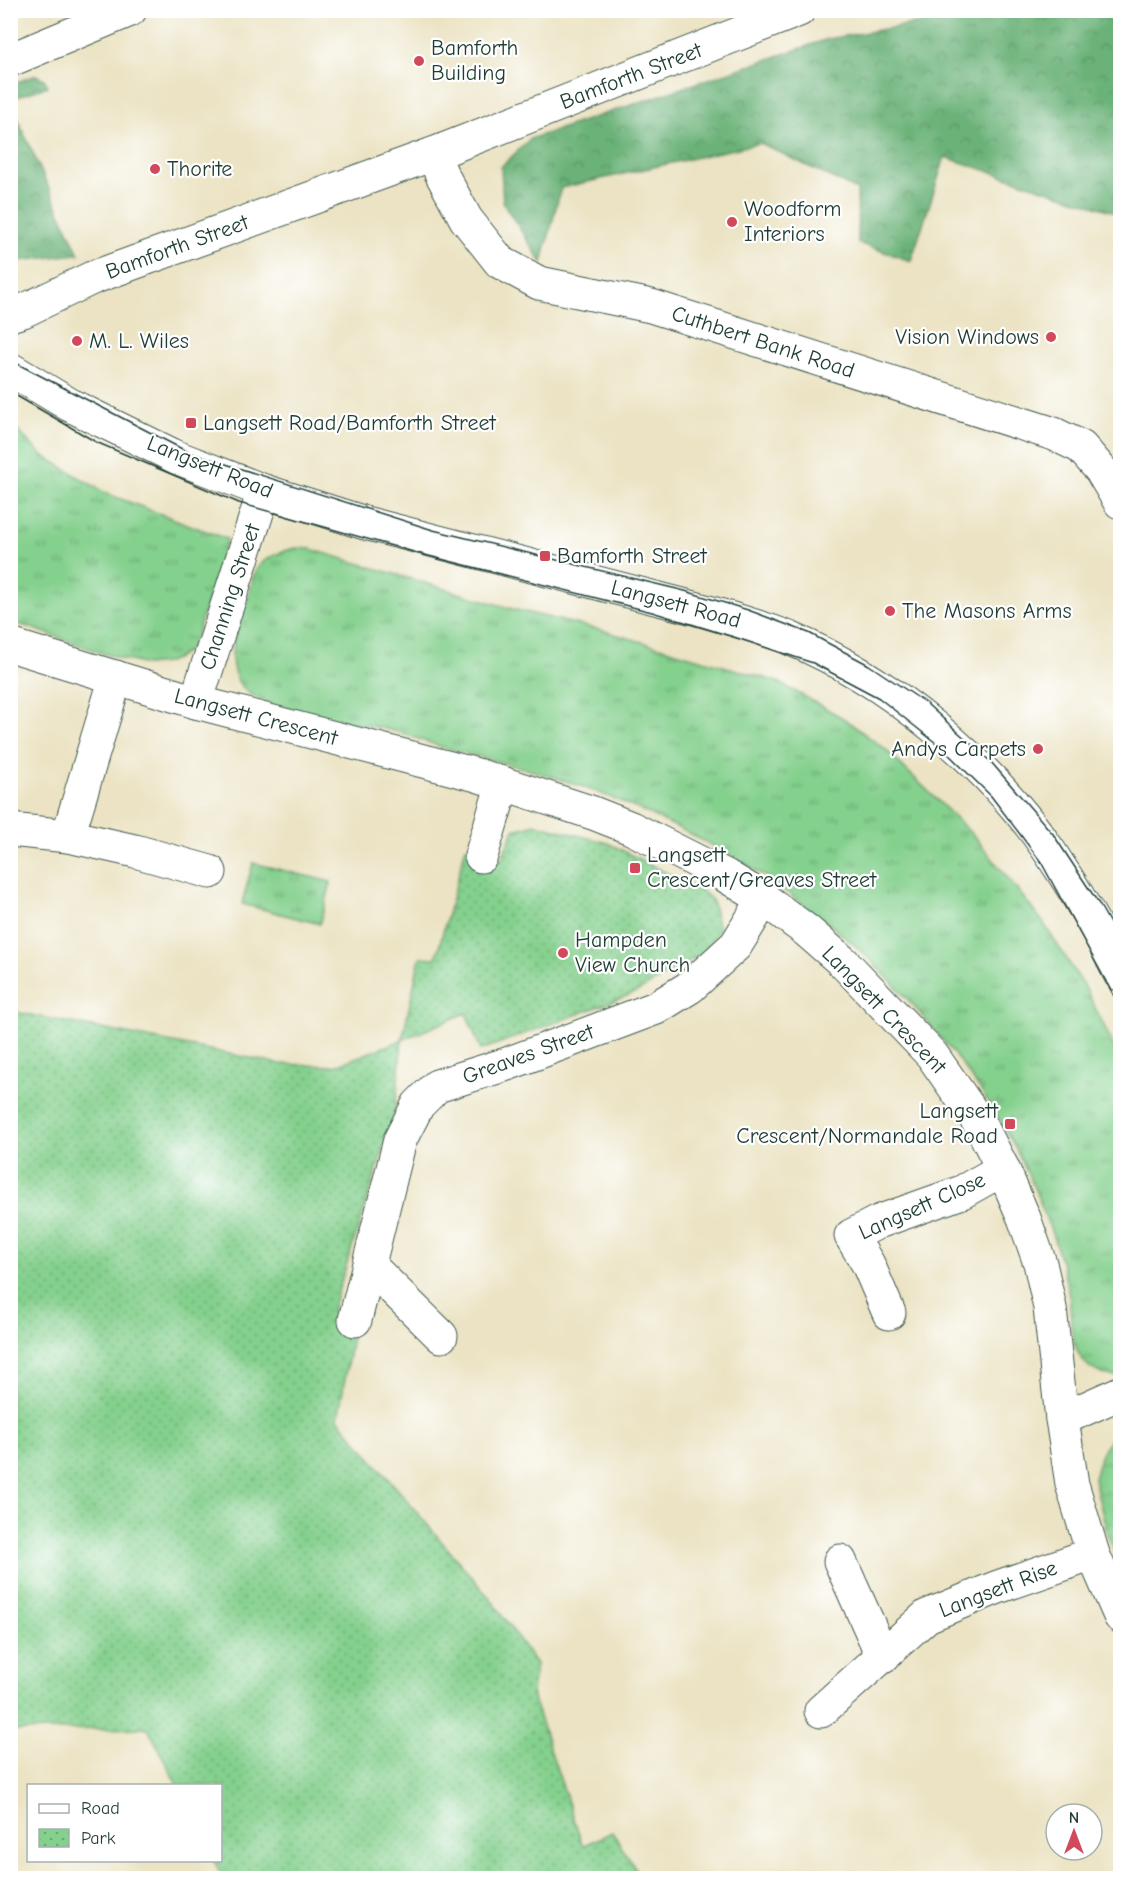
<svg xmlns="http://www.w3.org/2000/svg" width="1131" height="1889" font-family="'Comic Neue',sans-serif">
<style>
.grass{fill:url(#grass-tufts);stroke:#528660;stroke-width:1.5}
.forest{fill:url(#forest-crowns);stroke:#457856;stroke-width:1.5}
.park{fill:url(#park-dots);stroke:#528660;stroke-width:1.5}
.lines{fill:none;stroke-linecap:round;stroke-linejoin:round}
.minor-casing{stroke:#3e5649;stroke-width:35}
.minor{stroke:#fff;stroke-width:33}
.tram{stroke:#1f3d34;stroke-width:1.5}
.poi-dot{fill:#d1495b;stroke:#fff;stroke-width:2}
.labels{text-anchor:middle;dominant-baseline:central;stroke-width:4.5;stroke-linejoin:round;paint-order:stroke}
.poi-label{font-size:22px;fill:#1f3d34;stroke:#fff;text-anchor:start}
.street-label{font-size:22px;fill:#1f3d34;stroke:#fff}
</style>
<defs>
<pattern id="grass-tufts" width="24" height="20" patternUnits="userSpaceOnUse" patternTransform="scale(1.5)"><rect width="24" height="20" fill="#84d08d"/><path d="M3 7l-1-3M5 7V3M7 7l1-3M15 17l-1-3M17 17v-4M19 17l1-3" fill="none" stroke="#6baa74"/></pattern>
<pattern id="forest-crowns" width="20" height="18" patternUnits="userSpaceOnUse" patternTransform="scale(1.5)"><rect width="20" height="18" fill="#6bb278"/><path d="M2 6a3 3 0 1 1 6 0M12 15a3 3 0 1 1 6 0" fill="none" stroke="#579263"/></pattern>
<pattern id="park-dots" width="8" height="8" patternUnits="userSpaceOnUse" patternTransform="scale(1.5)"><rect width="8" height="8" fill="#84d08d"/><path d="M2 2h.1M6 6h.1" fill="none" stroke="#6baa74" stroke-width="1.8" stroke-linecap="round"/></pattern>
</defs>
<rect width="100%" height="100%" fill="#fff"/>
<filter id="ink" filterUnits="userSpaceOnUse"><feTurbulence type="fractalNoise" baseFrequency=".0167" numOctaves="2"/><feDisplacementMap in="SourceGraphic" scale="12" xChannelSelector="R" yChannelSelector="G"/><feConvolveMatrix kernelMatrix="1 2 1 2 8 2 1 2 1" color-interpolation-filters="sRGB"/></filter>
<filter id="wash" filterUnits="userSpaceOnUse"><feTurbulence type="fractalNoise" baseFrequency=".008" numOctaves="4" result="noise"/><feDisplacementMap in="SourceGraphic" scale="24" xChannelSelector="R" yChannelSelector="G"/><feGaussianBlur stdDeviation="1.35" result="paint"/><feColorMatrix in="noise" values="0 0 0 0 0 0 0 0 0 0 0 0 0 0 0 0 0 1.4 0 .05"/><feComposite in="paint" operator="in"/></filter>
<g filter="url(#wash)">
<rect width="100%" height="100%" fill="#ebe3c3"/>
<g class="grass">
<path d="M11,424L42,455L105,493L227,539L196,637L190,649L178,658L165,663L146,665L105,654L29,627L11,623Z"/>
<path d="M297,548L310,549L513,609L605,631L778,682L843,718L885,749L976,838L1042,921L1086,989L1120,1059V1375C1105,1378 1088,1370 1080,1356C1069,1339 1072,1315 1069,1296C1064,1267 1054,1237 1043,1210C1013,1130 967,1065 910,1002C892,982 873,961 852,943C828,923 801,903 776,884C755,870 733,857 711,845C661,818 608,794 553,777C518,766 482,758 446,748C429,743 412,736 394,731C358,721 266,714 243,688C220,661 239,625 248,597C251,589 252,578 256,570C263,558 284,550 297,548Z"/>
<path d="M253,863L331,882L320,924L242,904Z"/>
<path d="M1120,1429V1565L1108,1536L1094,1479L1101,1453L1115,1433Z"/>
</g>
<g class="forest">
<path d="M987,11H1120V214L945,157L911,261L858,243L857,190L760,143L561,188L542,263L503,203L501,167L530,139L828,39Z"/>
<path d="M36,75L44,79L48,86L11,99V84Z"/>
<path d="M11,105L79,254L11,262Z"/>
</g>
<path class="park" d="M536,824L608,843L701,890L712,900L719,929L705,952L635,993L481,1050L466,1013L402,1040L395,1113L332,1310L355,1320L338,1419L492,1601L536,1664L532,1692L534,1702L583,1846L612,1832L640,1876L636,1878H223L214,1861L220,1860V1786L177,1785L148,1728L11,1731L10,1011L281,1064L334,1066L402,1040L420,957L436,958L466,847L500,862L514,830Z"/>
</g>
<g filter="url(#ink)">
<g class="lines">
<g class="minor-casing">
<g id="minor">
<path d="M10,60L130,10"/>
<path d="M433,154L442,175L466,219L500,262L539,283L651,306L1054,434L1081,447L1101,470L1120,502"/>
<path d="M10,315L23,311L92,278L433,154L799,10"/>
<path d="M10,369L70,405L176,457L264,491L365,523L694,608C726,617 758,626 789,638C888,679 990,763 1050,852C1076,891 1100,932 1120,974"/>
<path d="M10,645L196,702L477,775L593,813L631,828L726,876L764,899L807,931L844,963L932,1055L980,1124L1003,1169L1024,1218L1040,1263L1050,1308L1062,1419L1072,1484L1093,1554L1120,1616"/>
<path d="M196,702L264,491"/>
<path d="M10,830L68,836L135,851L210,872"/>
<path d="M68,836L116,677"/>
<path d="M481,856L503,783"/>
<path d="M369,1265L441,1336"/>
<path d="M889,1313L868,1264L851,1236L878,1222L962,1192L1003,1169"/>
<path d="M355,1320L400,1140L418,1105L437,1086L507,1064L656,1008L690,987L736,945L764,899"/>
<path d="M1062,1419L1120,1393"/>
<path d="M840,1561L883,1657"/>
<path d="M821,1711L927,1616L998,1587L1093,1554"/>
</g>
</g>
<use href="#minor" class="minor"/>
<g class="tram">
<path d="M10,360L188,452L433,530L685,591L748,610L809,633L869,665L926,703L991,762L1053,834L1099,904L1120,941"/>
<path d="M10,392L96,442L239,503L421,554L652,612L737,638L813,663L879,698L941,747L991,796L1041,862L1120,1007"/>
</g>
</g>
</g>
<g class="poi-dot">
<circle cx="419" cy="61" r="6"/>
<circle cx="155" cy="169" r="6"/>
<circle cx="732" cy="222" r="6"/>
<circle cx="1051" cy="337" r="6"/>
<circle cx="77" cy="341" r="6"/>
<rect x="185" y="417" width="12" height="12" rx="3"/>
<rect x="539" y="550" width="12" height="12" rx="3"/>
<circle cx="890" cy="611" r="6"/>
<circle cx="1038" cy="749" r="6"/>
<rect x="629" y="862" width="12" height="12" rx="3"/>
<circle cx="563" cy="953" r="6"/>
<rect x="1004" y="1118" width="12" height="12" rx="3"/>
</g>
<g class="labels">
<g class="poi-label">
<text x="431" y="48">Bamforth<tspan x="431" dy="25">Building</tspan></text>
<text x="167" y="169">Thorite</text>
<text x="744" y="209">Woodform<tspan x="744" dy="25">Interiors</tspan></text>
<text x="1039" y="337" text-anchor="end">Vision Windows</text>
<text x="89" y="341">M. L. Wiles</text>
<text x="203" y="423">Langsett Road/Bamforth Street</text>
<text x="557" y="556">Bamforth Street</text>
<text x="902" y="611">The Masons Arms</text>
<text x="1026" y="749" text-anchor="end">Andys Carpets</text>
<text x="647" y="855">Langsett<tspan x="647" dy="25">Crescent/Greaves Street</tspan></text>
<text x="575" y="940">Hampden<tspan x="575" dy="25">View Church</tspan></text>
<text x="998" y="1111" text-anchor="end">Langsett<tspan x="998" dy="25">Crescent/Normandale Road</tspan></text>
</g>
<g class="street-label">
<text transform="translate(631 76) rotate(-21)">Bamforth Street</text>
<text transform="translate(177 247) rotate(-20)">Bamforth Street</text>
<text transform="translate(763 342) rotate(18)">Cuthbert Bank Road</text>
<text transform="translate(210 467) rotate(22)">Langsett Road</text>
<text transform="translate(230 597) rotate(-72)">Channing Street</text>
<text transform="translate(676 604) rotate(15)">Langsett Road</text>
<text transform="translate(256 717) rotate(15)">Langsett Crescent</text>
<text transform="translate(884 1010) rotate(46)">Langsett Crescent</text>
<text transform="translate(528 1054) rotate(-20)">Greaves Street</text>
<text transform="translate(922 1206) rotate(-24)">Langsett Close</text>
<text transform="translate(998 1589) rotate(-21)">Langsett Rise</text>
</g>
</g>
<rect width="1131" height="1889" fill="none" stroke="#fff" stroke-width="36"/>
<rect x="27" y="1784" width="195" height="78" fill="#ffffff" stroke="#a5b1ae" stroke-width="1.5"/>
<rect x="39" y="1804" width="30" height="9" fill="#ffffff" stroke="#a5b1ae" stroke-width="1.5"/>
<text x="81" y="1814" font-size="18" fill="#1f3d34">Road</text>
<rect x="39" y="1829" width="30" height="18" fill="url(#park-dots)" stroke="#a5b1ae" stroke-width="1.5"/>
<text x="81" y="1844" font-size="18" fill="#1f3d34">Park</text>
<g transform="translate(1074 1832)"><circle r="28" fill="#ffffff" stroke="#a5b1ae" stroke-width="1.5"/>
<path d="M0-4.5L10 22L0 15L-10 22Z" fill="#d1495b"/>
<text y="-9" font-size="16" font-weight="bold" text-anchor="middle" fill="#1f3d34">N</text>
</g>
</svg>
